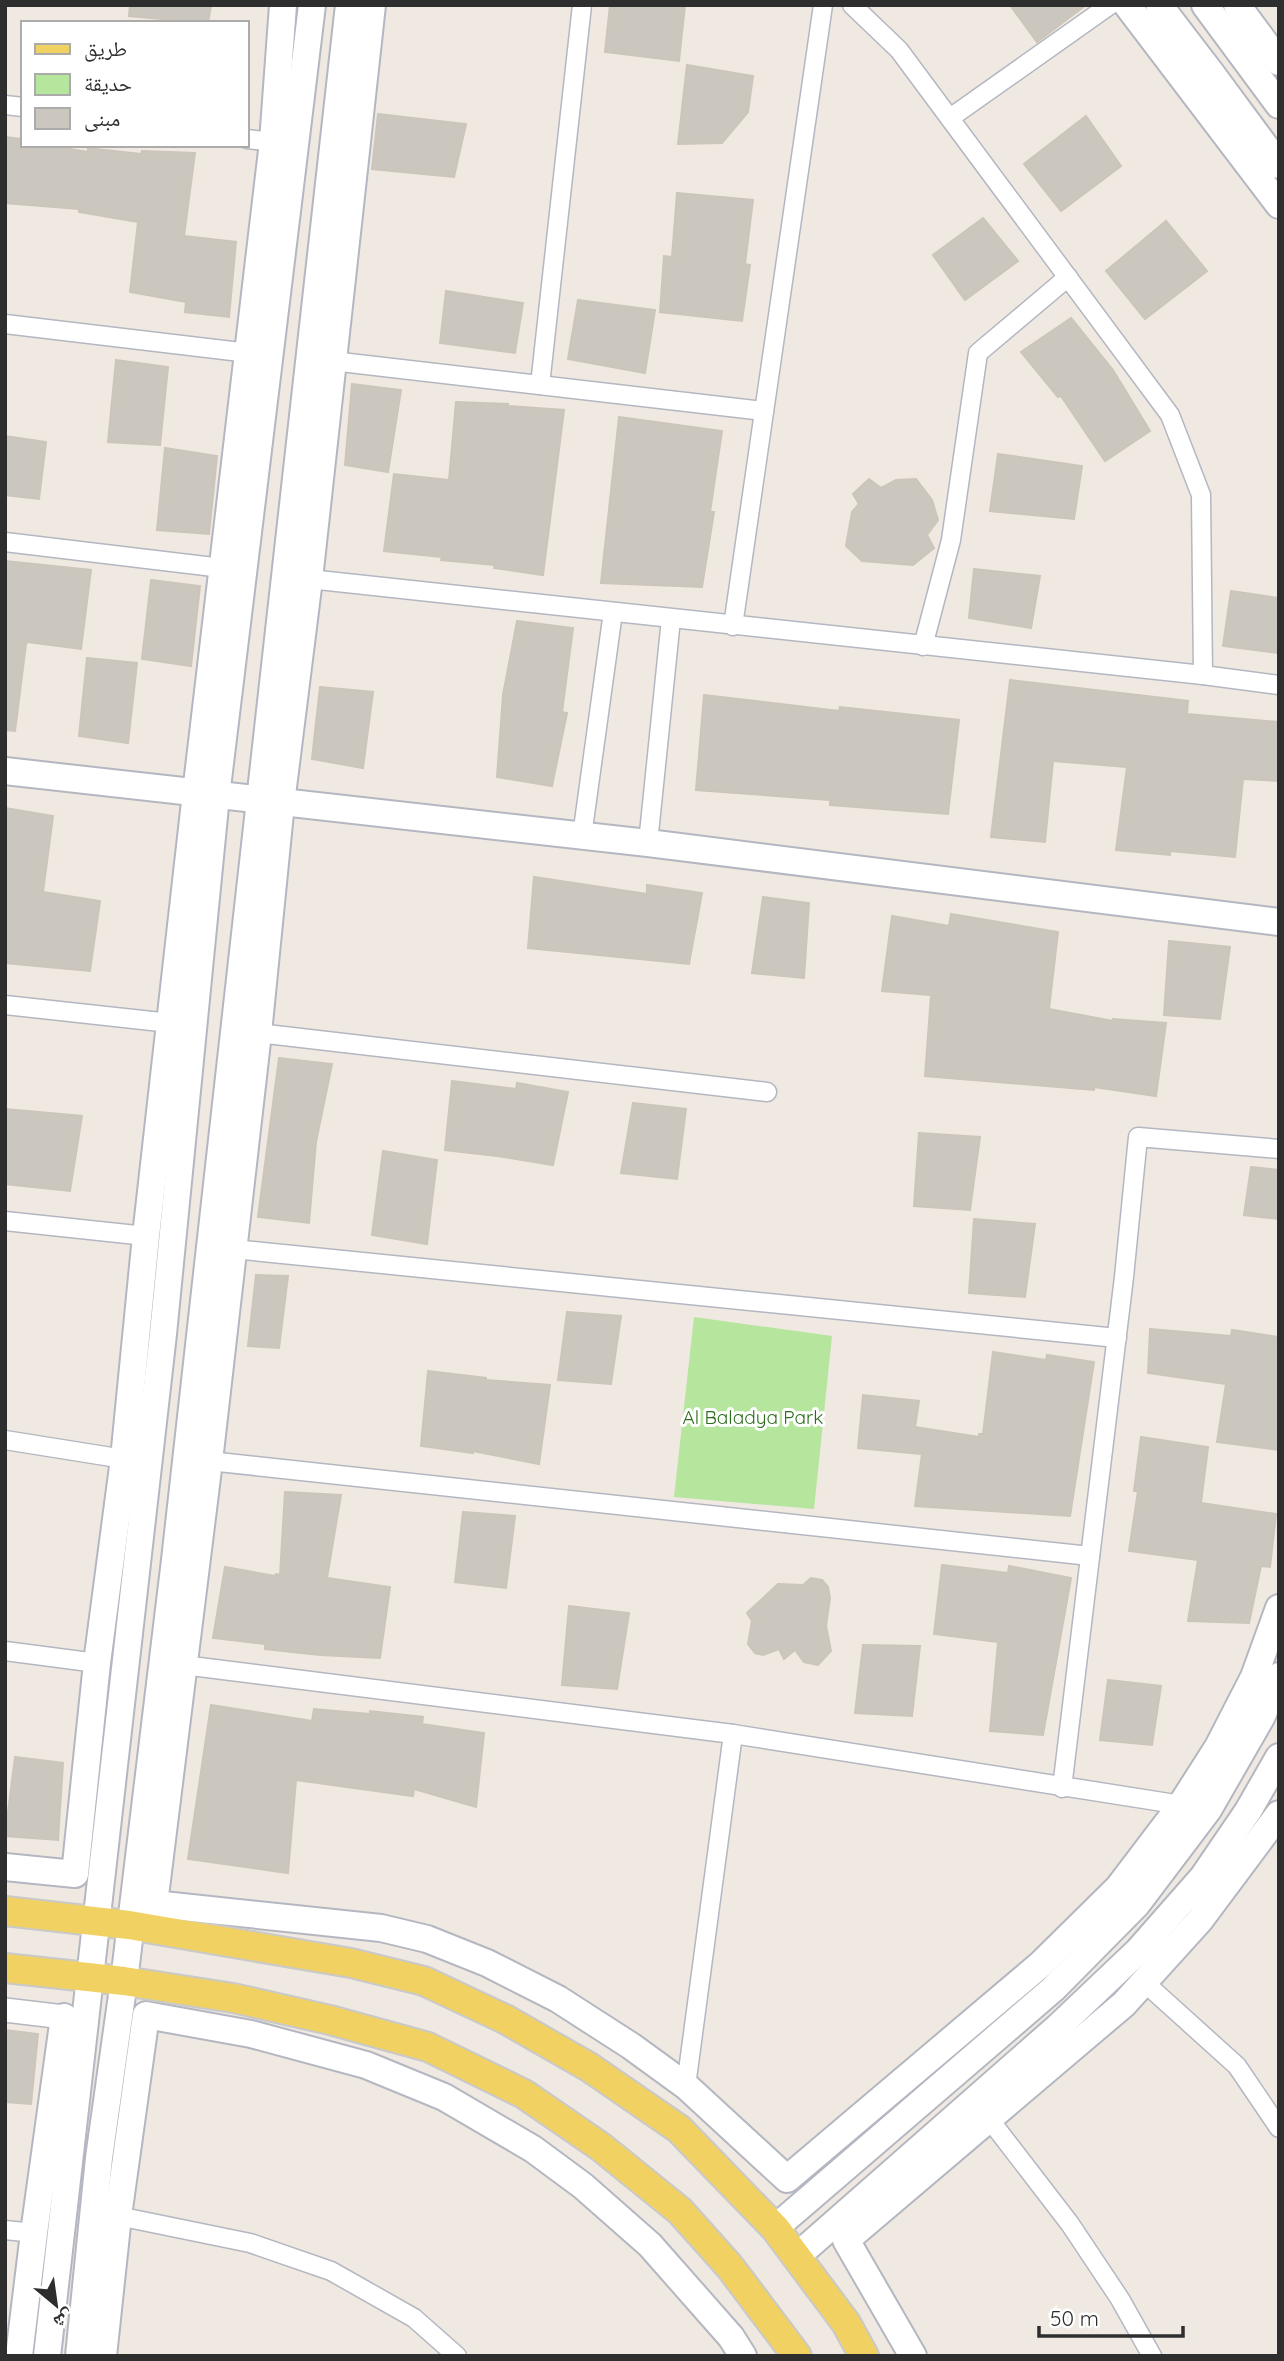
<svg xmlns="http://www.w3.org/2000/svg" width="1284" height="2361" font-family="Quicksand,'Noto Naskh Arabic',sans-serif">
<style>
.green{fill:#b6e59e}
.building{fill:#cbc7bf;stroke:#cbc5ba;stroke-width:2}
.lines{fill:none;stroke-linecap:round;stroke-linejoin:round}
.minor-casing{stroke:#b4b7c1;stroke-width:21}
.tertiary-casing{stroke:#b4b7c1;stroke-width:26}
.secondary-casing{stroke:#b4b7c1;stroke-width:30}
.primary-casing{stroke:#c9c9c9;stroke-width:32}
.minor{stroke:#fff;stroke-width:18}
.tertiary{stroke:#fff;stroke-width:23}
.secondary{stroke:#fff;stroke-width:26}
.primary{stroke:#f2d163;stroke-width:28}
.labels{text-anchor:middle;dominant-baseline:central;stroke-width:6;stroke-linejoin:round;paint-order:stroke}
.park-label{font-size:19px;fill:#2c6e1b;stroke:#fff}
</style>
<rect width="100%" height="100%" fill="#efe9e1"/>
<path class="green" d="M694,1317L832,1336L814,1509L674,1497Z"/>
<g class="building">
<path d="M130,5H211L208,23L129,16Z"/>
<path d="M610,5H685L679,61L605,52Z"/>
<path d="M1010,5H1086L1037,42Z"/>
<path d="M687,65L753,76L748,112L722,143L678,144Z"/>
<path d="M378,114L466,124L454,177L372,169Z"/>
<path d="M1086,116L1121,166L1061,211L1024,164Z"/>
<path d="M5,137L22,139L21,145H45L88,152V148L141,154L142,151L195,153L184,236L236,242L229,317L185,312L186,302L130,292L138,222L79,212V209L5,203Z"/>
<path d="M677,193L753,200L745,264L750,265L742,321L660,312L664,256L672,257Z"/>
<path d="M983,218L1018,261L965,300L933,255Z"/>
<path d="M1166,221L1207,271L1145,319L1106,271Z"/>
<path d="M446,291L523,303L515,353L440,343Z"/>
<path d="M578,300L655,310L645,373L568,359Z"/>
<path d="M1071,318L1113,370L1150,431L1105,461L1061,396L1058,397L1021,352Z"/>
<path d="M116,360L168,367L160,445L108,442Z"/>
<path d="M352,384L401,390L388,472L345,465Z"/>
<path d="M456,402L508,404L507,406L564,410L543,575L494,568L495,565L441,560L442,557L384,551L394,474L449,480Z"/>
<path d="M619,417L722,431L710,512H714L702,587L601,583Z"/>
<path d="M5,436L46,442L39,499L5,495Z"/>
<path d="M165,448L217,456L209,534L157,530Z"/>
<path d="M998,454L1082,466L1074,519L990,511Z"/>
<path d="M869,479L881,488L896,480L916,479L932,500L938,520L927,535L934,548L913,565L862,561L846,546L852,512L859,504L853,494Z"/>
<path d="M5,561L91,570L81,649L27,642L26,644L15,731L5,730Z"/>
<path d="M974,569L1040,576L1031,628L969,618Z"/>
<path d="M151,580L200,586L191,666L142,659Z"/>
<path d="M1231,591L1279,598V653L1223,646Z"/>
<path d="M517,621L573,628L562,712L567,713L552,786L497,777L503,695Z"/>
<path d="M87,658L137,663L128,743L79,736Z"/>
<path d="M1010,680L1188,701L1187,714L1279,722V781L1243,779L1235,857L1170,851V855L1116,850L1127,767L1053,761L1045,842L991,837Z"/>
<path d="M320,687L373,692L363,768L312,759Z"/>
<path d="M704,695L839,711L840,707L959,720L948,814L830,805V800L696,790Z"/>
<path d="M5,808L53,816L43,892L100,901L90,971L5,963Z"/>
<path d="M534,877L647,894V885L702,893L689,964L528,948Z"/>
<path d="M763,897L809,903L804,978L752,973Z"/>
<path d="M951,914L1058,932L1049,1009L1113,1021V1019L1166,1023L1156,1096L1094,1087V1090L925,1076L931,995L882,991L892,916L949,926Z"/>
<path d="M1169,941L1230,947L1220,1019L1164,1015Z"/>
<path d="M279,1058L332,1064L316,1142L309,1223L258,1217Z"/>
<path d="M452,1081L516,1089L517,1083L568,1092L553,1165L497,1156L445,1150Z"/>
<path d="M633,1103L686,1109L677,1179L621,1173Z"/>
<path d="M5,1109L82,1116L70,1191L5,1184Z"/>
<path d="M919,1133L980,1137L970,1210L914,1206Z"/>
<path d="M383,1151L437,1160L427,1244L372,1235Z"/>
<path d="M1251,1167L1279,1170V1219L1244,1215Z"/>
<path d="M974,1219L1035,1224L1025,1297L969,1293Z"/>
<path d="M256,1275L288,1276L279,1348L248,1346Z"/>
<path d="M567,1312L621,1316L611,1384L558,1380Z"/>
<path d="M1150,1329L1231,1336L1232,1330L1279,1337V1450L1217,1442L1226,1384L1148,1373Z"/>
<path d="M993,1352L1046,1360L1047,1355L1094,1362L1070,1516L915,1506L922,1454L858,1448L863,1395L919,1401L915,1427L979,1437V1434H983Z"/>
<path d="M428,1371L486,1378V1380L550,1385L539,1464L473,1451V1453L421,1446Z"/>
<path d="M1141,1437L1208,1447L1201,1503L1276,1514L1270,1567L1261,1566L1249,1623L1188,1621L1198,1560L1129,1551L1138,1491H1134Z"/>
<path d="M285,1492L341,1495L327,1578L390,1587L380,1658L320,1655L265,1649V1644L213,1638L225,1567L275,1576L276,1574L280,1575Z"/>
<path d="M463,1512L515,1516L506,1588L455,1582Z"/>
<path d="M942,1565L1008,1573L1009,1566L1071,1578L1043,1735L990,1731L998,1642L934,1634Z"/>
<path d="M811,1578L822,1580L828,1587L830,1598L826,1626L831,1651L818,1665L804,1662L795,1650L784,1659L779,1649L763,1655L755,1653L748,1644L752,1621L747,1613L778,1584L803,1585Z"/>
<path d="M569,1606L629,1613L617,1689L562,1685Z"/>
<path d="M863,1645L920,1646L912,1716L855,1713Z"/>
<path d="M1108,1680L1161,1686L1152,1745L1100,1740Z"/>
<path d="M211,1705L312,1721L314,1709L370,1714V1711L423,1717L422,1724L484,1733L476,1807L414,1789L413,1796L296,1780L288,1873L188,1859Z"/>
<path d="M15,1757L63,1763L58,1840L5,1836Z"/>
<path d="M5,2030L38,2034L31,2104L5,2102Z"/>
</g>
<g class="lines">
<g class="minor-casing">
<g id="minor">
<path d="M852,5L899,50L1170,415L1201,495L1203,675"/>
<path d="M5,105L23,107"/>
<path d="M950,118L1110,5"/>
<path d="M247,139L273,142"/>
<path d="M5,324L249,353"/>
<path d="M332,361L764,411"/>
<path d="M540,385L582,5"/>
<path d="M5,542L222,568"/>
<path d="M309,579L1203,675L1279,685"/>
<path d="M733,626L823,5"/>
<path d="M923,646L951,540L978,353L1068,277"/>
<path d="M582,836L613,612"/>
<path d="M648,843L671,619"/>
<path d="M5,1005L170,1023"/>
<path d="M258,1033L767,1092"/>
<path d="M5,1221L146,1236"/>
<path d="M233,1249L1117,1338"/>
<path d="M5,1440L124,1459"/>
<path d="M209,1461L1090,1556"/>
<path d="M5,1651L97,1663"/>
<path d="M183,1665L733,1734L1188,1806"/>
<path d="M1062,1788L1124,1277L1138,1137L1279,1149"/>
<path d="M1144,1982L1237,2066L1279,2128"/>
<path d="M686,2086L733,1734"/>
<path d="M990,2120L1070,2224L1120,2299L1152,2356"/>
<path d="M118,2216L250,2243L331,2271L414,2318L457,2356"/>
<path d="M5,2230L34,2233"/>
</g>
</g>
<g class="tertiary-casing">
<path id="tertiary" d="M5,2010L64,2017"/>
</g>
<g class="secondary-casing">
<g id="secondary">
<path d="M372,5L309,579L281,803L258,1033L209,1461L154,1904L381,1928L427,1939L487,1963L558,1999L631,2046L686,2086L787,2179L1041,1964L1118,1888L1181,1805L1218,1747L1254,1677L1279,1608"/>
<path d="M1127,5L1279,205"/>
<path d="M1159,5L1211,73L1279,165"/>
<path d="M1205,5L1279,105"/>
<path d="M1237,5L1279,62"/>
<path d="M5,771L648,843L1279,922"/>
<path d="M5,1867L75,1874L97,1663L124,1459L146,1236L196,793L273,142L283,5"/>
<path d="M775,2228L1053,1989L1137,1904L1208,1810L1262,1716L1279,1676"/>
<path d="M796,2257L1058,2027L1138,1951L1203,1877L1248,1811L1279,1757"/>
<path d="M19,2356L34,2233L64,2017"/>
<path d="M47,2356L163,1334L216,796L312,5"/>
<path d="M79,2356L99,2158L124,1981L175,1560L349,5"/>
<path d="M103,2356L118,2216L146,2015L251,2034L366,2065L444,2097L533,2149L583,2186L650,2245L731,2337L743,2356"/>
<path d="M913,2356L846,2240L1124,2004L1200,1920L1279,1814"/>
</g>
</g>
<g class="primary-casing">
<g id="primary">
<path d="M5,1911L129,1925L351,1963L424,1981L505,2019L589,2067L679,2129L775,2228L846,2323L864,2356"/>
<path d="M5,1968L124,1981L233,1998L330,2020L428,2047L524,2094L601,2147L680,2211L730,2267L797,2356"/>
</g>
</g>
<use href="#minor" class="minor"/>
<use href="#tertiary" class="tertiary"/>
<use href="#secondary" class="secondary"/>
<use href="#primary" class="primary"/>
</g>
<g class="labels">
<g class="park-label">
<text x="753" y="1417">Al Baladya Park</text>
</g>
</g>
<rect width="1284" height="2361" fill="none" stroke="#2e2e2e" stroke-width="14"/>
<rect x="21" y="21" width="228" height="126" fill="#ffffff" stroke="#ababab" stroke-width="2"/>
<rect x="35" y="44" width="35" height="10" fill="#f2d163" stroke="#ababab" stroke-width="2"/>
<text x="84" y="56" font-size="21" fill="#2e2e2e">طريق</text>
<rect x="35" y="74" width="35" height="21" fill="#b6e59e" stroke="#ababab" stroke-width="2"/>
<text x="84" y="91" font-size="21" fill="#2e2e2e">حديقة</text>
<rect x="35" y="108" width="35" height="21" fill="#cbc7bf" stroke="#ababab" stroke-width="2"/>
<text x="84" y="126" font-size="21" fill="#2e2e2e">مبنى</text>
<g transform="translate(56 2305) rotate(151)" stroke="#ffffff" stroke-width="5" paint-order="stroke">
<path d="M0-5L12 26L0 18L-12 26Z" fill="#2e2e2e"/>
<text y="-10" font-size="19" font-weight="bold" text-anchor="middle" fill="#2e2e2e">ش</text>
</g>
<path d="M1039 2326v10h144v-10" fill="none" stroke="#2e2e2e" stroke-width="3.5"/>
<text x="1050" y="2326" font-size="21" fill="#2e2e2e" stroke="#ffffff" stroke-width="5" paint-order="stroke">50 m</text>
</svg>
